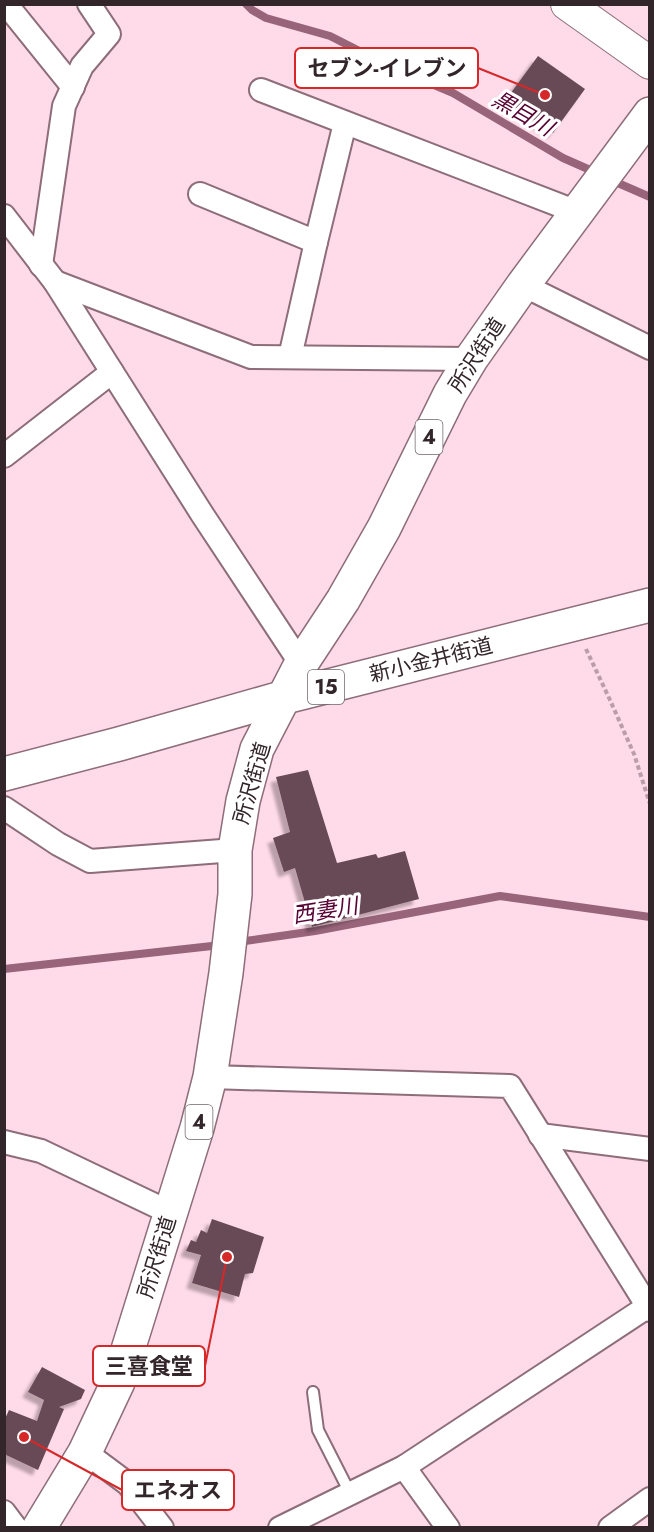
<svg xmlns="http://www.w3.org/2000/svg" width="654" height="1532" font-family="Jost,'Noto Sans JP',sans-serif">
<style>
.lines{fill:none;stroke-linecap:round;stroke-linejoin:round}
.stream{stroke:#986479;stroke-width:8}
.building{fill:#684a56;filter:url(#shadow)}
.lane-casing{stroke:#8d6d79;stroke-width:14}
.street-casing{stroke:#8d6d79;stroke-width:26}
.secondary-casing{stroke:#8d6d79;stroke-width:34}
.primary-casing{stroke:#8d6d79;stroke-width:36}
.path{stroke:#ba9da8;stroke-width:4;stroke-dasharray:4.5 3;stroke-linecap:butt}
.lane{stroke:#fff;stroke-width:10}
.street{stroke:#fff;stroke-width:22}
.secondary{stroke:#fff;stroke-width:32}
.primary{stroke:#fff;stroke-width:33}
.labels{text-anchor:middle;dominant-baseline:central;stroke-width:6;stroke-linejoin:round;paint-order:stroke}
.shield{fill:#fff;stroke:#70676b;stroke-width:1.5}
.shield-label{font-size:20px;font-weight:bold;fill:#33262b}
.street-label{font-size:21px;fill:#33262b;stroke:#fff}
.water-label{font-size:22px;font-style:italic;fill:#570233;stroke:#fff}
.leader{fill:none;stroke:#d62828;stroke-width:2}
.callout-dot{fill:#d62828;stroke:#fff;stroke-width:2}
.callout{fill:#fff;stroke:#d62828;stroke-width:2}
.callout-label{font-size:22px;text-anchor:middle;font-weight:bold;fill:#33262b}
</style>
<defs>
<filter id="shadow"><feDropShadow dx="-5.5" dy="5.5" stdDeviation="1.5" flood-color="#0004"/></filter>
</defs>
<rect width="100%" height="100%" fill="#ffdae8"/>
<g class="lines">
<g class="stream">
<path d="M246,4L252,10L266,18L330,36L389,66L453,93L563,158L597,173"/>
<path d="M611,180L650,197"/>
<path d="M238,942L315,931L500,896L650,917"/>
<path d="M4,969L221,945"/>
</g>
</g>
<g class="building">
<path d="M538,56L585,89L553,133L505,101Z"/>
<path d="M308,770L337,863L376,854L378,858L405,851L419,899L312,927L295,868L284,872L273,838L290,832L276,777Z"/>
<path d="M212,1219L264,1237L253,1273L245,1274L239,1297L192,1283L201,1255L186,1251L191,1240L196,1242L201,1230L207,1233Z"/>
<path d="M42,1367L85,1390L81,1399L59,1407L64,1409L38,1470L4,1454V1421L9,1410L37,1421L44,1400L28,1392Z"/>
</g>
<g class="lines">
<g class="lane-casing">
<path id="lane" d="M313,1392L318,1430L350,1493"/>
</g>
<g class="street-casing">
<g id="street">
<path d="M6,4L73,87"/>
<path d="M261,90L577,212"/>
<path d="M200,194L316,242"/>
<path d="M4,216L55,282L202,514L301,664"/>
<path d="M41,265L64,106L82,66L109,34L89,4"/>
<path d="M55,282L251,357L471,359"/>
<path d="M523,285L650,348"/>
<path d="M290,357L316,242L345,123"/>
<path d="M4,456L112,372"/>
<path d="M4,808L58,844L90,861L235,850"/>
<path d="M210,1077L510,1086L650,1310"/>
<path d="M540,1135L650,1149"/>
<path d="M4,1142L41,1151L171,1213"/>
<path d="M85,1452L128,1484L162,1528"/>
<path d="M404,1467L448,1528"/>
<path d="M4,1512L16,1528"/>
<path d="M280,1528L404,1467L650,1305"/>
<path d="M610,1528L650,1499"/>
</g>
</g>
<g class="secondary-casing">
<path id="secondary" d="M567,4L650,63"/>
</g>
<g class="primary-casing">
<g id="primary">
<path d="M4,774L119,744L285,697L650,605"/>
<path d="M39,1528L85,1452L118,1382L197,1128L210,1077L226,973L235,894V850L243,801L257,749L301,664L343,600L384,528L450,394L471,359L523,285L650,114"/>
</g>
</g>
<path class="path" d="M586,649L610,700L634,754L650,804"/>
<use href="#lane" class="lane"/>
<use href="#street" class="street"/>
<use href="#secondary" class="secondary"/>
<use href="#primary" class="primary"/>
</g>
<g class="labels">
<g class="shield">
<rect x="415.5" y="420" width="27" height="34" rx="4.5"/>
<rect x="308" y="670" width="36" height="34" rx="4.5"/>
<rect x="185.5" y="1105" width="27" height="34" rx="4.5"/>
</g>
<g class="shield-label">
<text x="429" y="437">4</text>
<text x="326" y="687">15</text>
<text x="199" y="1122">4</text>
</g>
<g class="street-label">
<text transform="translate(477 355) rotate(-57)">所沢街道</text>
<text transform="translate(431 660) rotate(-14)">新小金井街道</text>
<text transform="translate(252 783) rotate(-74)">所沢街道</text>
<text transform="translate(157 1257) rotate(-73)">所沢街道</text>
</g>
<g class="water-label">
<text transform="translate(523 113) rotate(30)">黒目川</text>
<text transform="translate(325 910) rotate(-9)">西妻川</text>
</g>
</g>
<path class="leader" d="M545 95L478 68M227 1257L205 1366M24 1437L122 1490"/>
<g class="callout-dot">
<circle cx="545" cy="95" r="6"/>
<circle cx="227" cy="1257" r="6"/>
<circle cx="24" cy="1437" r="6"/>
</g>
<g class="callout">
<rect x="295" y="48" width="183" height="40" rx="6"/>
<rect x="93" y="1346" width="112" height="40" rx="6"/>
<rect x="122" y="1470" width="112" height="40" rx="6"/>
</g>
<g class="callout-label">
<text x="387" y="76">セブン-イレブン</text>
<text x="149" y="1374">三喜食堂</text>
<text x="178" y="1498">エネオス</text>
</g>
<rect width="654" height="1532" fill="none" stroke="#33262b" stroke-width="12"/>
</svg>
